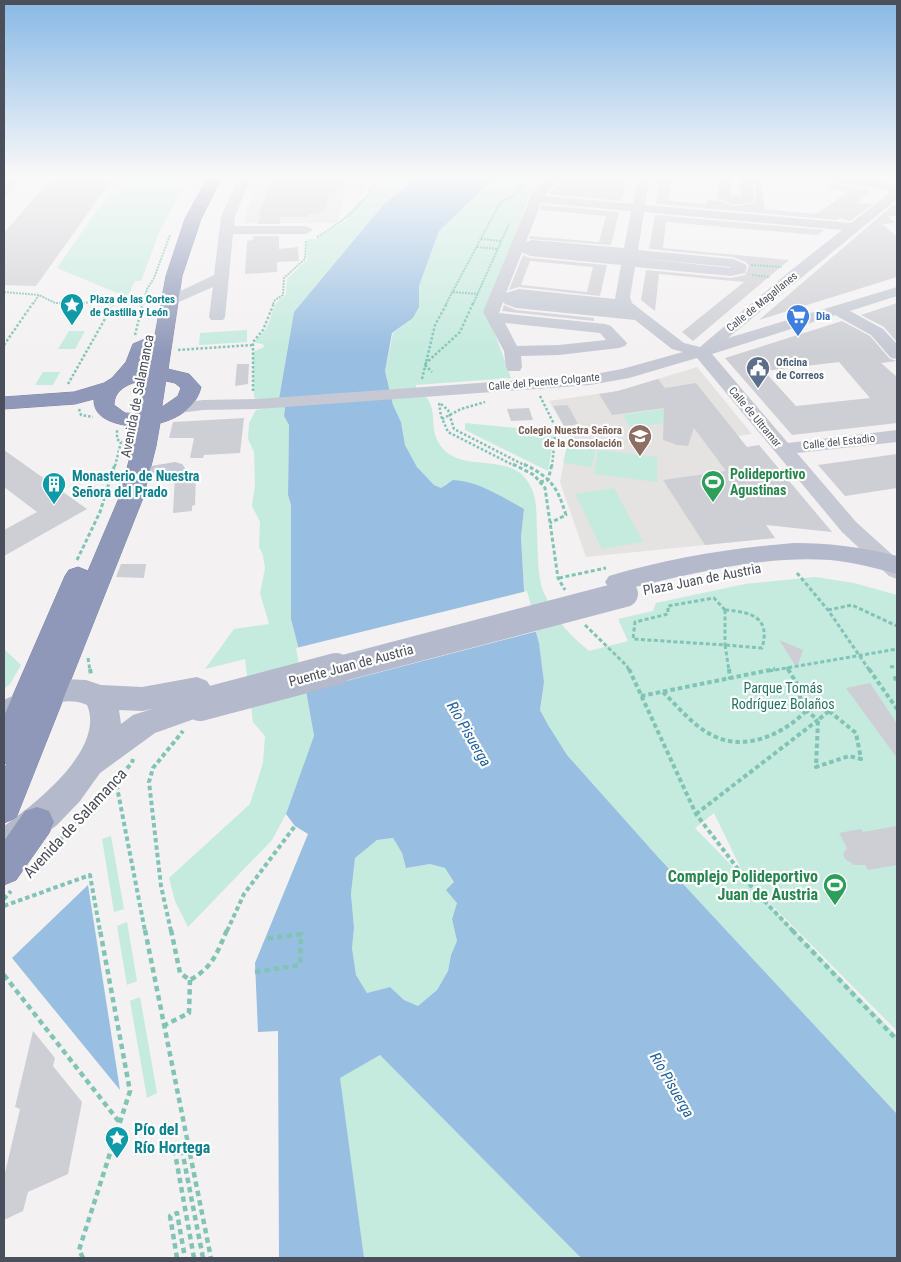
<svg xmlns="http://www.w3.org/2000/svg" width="901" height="1262" font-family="'Roboto Condensed',sans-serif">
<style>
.education{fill:#e4e3e2}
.green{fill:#c5eade}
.water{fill:#98bee1;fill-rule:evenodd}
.pier{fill:#f3f1f1}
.building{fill:#cecfd4;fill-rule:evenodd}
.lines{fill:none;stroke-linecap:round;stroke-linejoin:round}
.highway-casing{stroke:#7a83a4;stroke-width:1}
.path-far4{stroke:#81c4b5;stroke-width:2;stroke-dasharray:2 1;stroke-linecap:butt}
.path-far3{stroke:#81c4b5;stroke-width:2.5;stroke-dasharray:2.5 2;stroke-linecap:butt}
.path-far2{stroke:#81c4b5;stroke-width:3;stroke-dasharray:4 2.5;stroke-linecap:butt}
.path-far1{stroke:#81c4b5;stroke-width:4;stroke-dasharray:4.5 3;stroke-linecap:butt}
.path{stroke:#81c4b5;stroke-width:4.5;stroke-dasharray:5.5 4;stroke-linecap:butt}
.minor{fill:#c6c9d3;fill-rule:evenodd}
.major{fill:#b4b9cb;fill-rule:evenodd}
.highway{fill:#8f98b9;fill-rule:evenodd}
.major-bridge-far1{stroke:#b4b9cb;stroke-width:26}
.major-bridge{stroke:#b4b9cb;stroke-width:32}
.labels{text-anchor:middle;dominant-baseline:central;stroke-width:4.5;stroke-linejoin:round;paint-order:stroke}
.far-culture-label{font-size:11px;font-weight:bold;fill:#0d838f;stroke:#fff;text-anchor:start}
.far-street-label{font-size:11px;fill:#4b4f5c;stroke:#fff}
.far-shop-label{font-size:11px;font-weight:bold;fill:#366cbe;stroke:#fff;text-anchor:start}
.far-service-label{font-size:11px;font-weight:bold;fill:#4e5e75;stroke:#fff;text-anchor:start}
.far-education-label{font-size:11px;font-weight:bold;fill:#785e54;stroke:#fff;text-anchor:end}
.street-label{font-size:14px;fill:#4b4f5c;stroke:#fff}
.leisure-label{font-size:14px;font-weight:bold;fill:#27864d;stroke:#fff;text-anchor:start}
.culture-label{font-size:14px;font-weight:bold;fill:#0d838f;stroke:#fff;text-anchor:start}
.park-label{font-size:14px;fill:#247562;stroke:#fff}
.water-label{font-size:15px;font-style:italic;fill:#1f5f9b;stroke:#fff}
.near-street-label{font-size:16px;fill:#4b4f5c;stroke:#fff}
.near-leisure-label{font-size:16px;font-weight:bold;fill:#27864d;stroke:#fff;text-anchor:end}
.near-culture-label{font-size:16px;font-weight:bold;fill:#0d838f;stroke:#fff;text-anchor:start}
</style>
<rect width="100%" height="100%" fill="#f3f1f1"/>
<g class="education">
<path d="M261,177H272L270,184H301L298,191H267L262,204H295L294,206H261L258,214L261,215V217H284L287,208L291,217H306L308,214H319L320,211H325L327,204H300L339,179L367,177L364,194H344L338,223H245L247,211Z"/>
<path d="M697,367L752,434L704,441L775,538L586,557L560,482L569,435L549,401L618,391Z"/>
</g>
<g class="green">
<path d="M82,177H189L160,230L141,281H135L127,297L57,268L109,193H116L125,180L121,179L122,177Z"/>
<path d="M382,177H419L384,204L294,312L279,399L285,408L284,416L289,425L288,495L291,505V619L298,646L314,737L286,814L272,840L188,927L175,901L169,878L250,804L263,763L265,736L253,722L245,659L205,669L234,629L269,624L260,593L265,568L263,555L259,547L260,522L252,506L255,484L254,452L248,439L249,423L256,410L266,408L254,397L253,352L264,347L263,344L256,343L255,341C259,337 263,333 266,329C273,316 271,303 286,295L287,279L307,260V239H316L345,221L356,203L373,193L376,183Z"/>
<path d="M495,177H549L528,199L487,312L511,378L416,385V388C443,406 426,425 440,445C460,475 510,451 528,482C538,497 536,513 537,530C538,548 537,566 541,584C542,593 558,619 564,627C571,636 581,644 589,651L628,641L618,619L653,611L656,603L745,584L815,577L854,583L897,595V1031L746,879L714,813L695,828L897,1036V1114L658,857L567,755L547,725L540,710L544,682L539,643L524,590L521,537L524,509L447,483L441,488L434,485L417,467L405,445L401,422L393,405L385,371L393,333L413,318L419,307V286L439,231Z"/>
<path d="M247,330V342L199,345L200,333Z"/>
<path d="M69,331H85L75,349H58Z"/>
<path d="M43,372H60L53,385H35Z"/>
<path d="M671,408L681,421L630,427L622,415Z"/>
<path d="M465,423L555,432L548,471L465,430Z"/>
<path d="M569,438L597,441L592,467L563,463Z"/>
<path d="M598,450L657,457V482L594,474Z"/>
<path d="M614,488L643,542L602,549L575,494Z"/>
<path d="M4,649L21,665L10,684L4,689Z"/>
<path d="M111,836L124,909L114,912L102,839Z"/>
<path d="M393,838L402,853L406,868L430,864L445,868L454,882L457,903L452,919L457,941L451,955L448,971L437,990L418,1006L404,1000L390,987L367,993L356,975L352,948L354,928L351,894L355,858L377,840Z"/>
<path d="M127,922L137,981L127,985L117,926Z"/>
<path d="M140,997L157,1093L147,1098L130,1001Z"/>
<path d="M380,1055L581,1258H364L339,1078Z"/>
</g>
<g class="water">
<path d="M419,177H495L439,231L419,286V307L413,318L392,333L385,371L393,405L401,422L405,445L417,467L434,485L441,488L453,480C478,481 502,497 524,509L521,537L524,590L539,643L544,682L540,710L548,725L567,755L658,857L897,1114V1258H581L380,1055L340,1078L364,1258H279L278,1031L258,1032L255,963L308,834L295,826L286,814L314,736L298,646L291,619V505L288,495L289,425L284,416L285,408L279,399L294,312L384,204ZM393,838L402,853L406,868L430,864L445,868L454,882L446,890L457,903L452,919L457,941L451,955L448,971L437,990L418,1006L404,1000L390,987L367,993L356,975L352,948L354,928L351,894L355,858L377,840Z"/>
<path d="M88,885L120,1090L12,958Z"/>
</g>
<path class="pier" d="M527,591L538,631L304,692L296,648Z"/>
<g class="building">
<path d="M273,177H340L336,191H330L325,211H320L319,214H308L307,217H280V224H258L261,215H258Z"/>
<path d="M568,177H627L622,201L548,194Z"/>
<path d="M660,177H672L669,201L707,204V200L720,201L734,206L752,204L756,199L754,177H762L764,209L816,214L848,192L827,188L829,183L869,189L871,195H867L857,203L873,204L850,221L839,218L837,220L656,204Z"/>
<path d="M90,181H111L36,286L4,285V233L48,182Z"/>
<path d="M542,205L619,212L611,245L529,239L530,236L599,242L606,216L540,210Z"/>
<path d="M893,205H897V216H888L895,223L882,224L897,237V277L759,320Z"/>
<path d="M655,215L824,230L818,235L666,222L663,248L789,260L693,341L682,332L744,282L659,274L655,311L641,300L646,270L731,278L745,275L749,266L746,262L733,257L649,249Z"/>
<path d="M254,236H279V249L298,247L299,261L277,262V272L245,274L247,241L252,240Z"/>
<path d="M523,255L530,258L607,265L600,296L519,287L509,290ZM530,261L593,267L587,292L521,285Z"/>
<path d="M897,303V342L884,327L861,315Z"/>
<path d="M504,305L516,310L594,318V321L502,311Z"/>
<path d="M842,321L870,336L890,359L897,361L881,363L897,377V423L792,435L725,358ZM839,362L870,398L796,406L764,371Z"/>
<path d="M237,364H249L248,384L235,386Z"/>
<path d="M658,379L665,388L696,383L747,447L759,445L832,532L766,525L775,538L705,545L663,480L726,471L694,428L688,446L677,445L663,440L664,408L612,415L599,394L618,391Z"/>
<path d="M567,405L570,409L578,424L564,426L553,406Z"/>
<path d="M529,408L533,420L511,421L507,409Z"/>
<path d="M244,418L240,453L204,455L203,458H190L194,438H169L173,422Z"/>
<path d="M4,450L87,509L4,556V530L37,512L4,487Z"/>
<path d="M897,454V488L845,496L818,465Z"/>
<path d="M196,472L195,505L192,506V511L173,513L175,475Z"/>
<path d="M121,564H146L144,578L116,577Z"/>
<path d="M779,640L803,650L797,668Z"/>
<path d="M870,683L897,724V758L846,688Z"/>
<path d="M897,826V865L868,870L865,865H854L845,859L843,854L847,848L839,833L861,829L863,832Z"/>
<path d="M33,1031L55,1058L53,1066L82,1102L68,1174L28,1192L23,1211L4,1220V1177L20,1109L15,1107Z"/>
</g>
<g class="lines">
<g class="highway-casing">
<g id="highway">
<path d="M208,177H222L201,219L182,276L168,369L189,374L201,387C196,407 179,418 160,423L156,446L143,498L20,808L16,818L4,823V770L7,763L4,764V716L65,576L69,570L78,567L88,571L119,498L138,427C120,425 93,421 94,399L75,404L4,409V397L74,392L104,383L112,378L126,362L133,344L147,338L154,340L166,276L185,219ZM152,349L148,368L140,369L145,363L149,351ZM146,380L140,414L125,413L114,405C114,388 132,382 146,380ZM166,381L175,383L181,388L178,396L162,407Z"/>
<path d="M37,807L49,811L54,822L49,833L16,880L4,885V841L25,811Z"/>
</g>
</g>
<g class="path-far4">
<path d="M317,237C343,222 365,204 379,177"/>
<path d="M481,239L501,241"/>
<path d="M477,247L498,249"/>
<path d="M751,265L782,267"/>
<path d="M752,275L770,277"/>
<path d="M4,292L39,295L55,303L138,302"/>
<path d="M453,292L478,294"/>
<path d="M33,304L39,295"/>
<path d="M143,304L147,289L154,278L170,235"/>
<path d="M273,304L275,300L283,295L284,278L305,259L306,241"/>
<path d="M446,304L500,203L515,195L529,177"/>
<path d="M473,304L509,224"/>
</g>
<g class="path-far3">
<path d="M135,335L143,303"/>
<path d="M4,345L33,303"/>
<path d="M178,350L252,345"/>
<path d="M425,364L460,332L473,303"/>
<path d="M425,365L432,372"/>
<path d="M422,379L435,325L447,303"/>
<path d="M68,384L114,303"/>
<path d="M253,391V342L263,330L274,303"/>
<path d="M540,396L556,428L552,466"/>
<path d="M439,403L441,416L448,432L515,466"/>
<path d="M441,404L448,410L454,429L526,466"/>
<path d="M79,409L81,415L93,417"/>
<path d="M442,419L461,409L485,402"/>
<path d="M115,466L121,442L117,439V429"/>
</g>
<g class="path-far2">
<path d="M513,464L534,475L545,488L558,578L565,590"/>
<path d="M524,464C551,478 557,486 566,515L550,523"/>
<path d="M540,482L548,480L552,464"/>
<path d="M77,560L100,512L115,464"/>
<path d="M797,573L828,610L870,671"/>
<path d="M559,578L606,568"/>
<path d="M725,610C751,612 771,617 762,648L725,645"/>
<path d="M725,610V645"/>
<path d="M725,610L714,598L668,606V614L635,622L633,639L725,645"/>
<path d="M828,610L852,605L897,626"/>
<path d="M585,625L627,666L629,671"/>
<path d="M725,645L729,671"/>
<path d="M88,658L90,671"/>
<path d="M787,667L789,671"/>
<path d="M890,667L897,666"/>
<path d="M769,671L897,649"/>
</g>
<g class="path-far1">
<path d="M90,669L91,674"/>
<path d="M629,669L696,814L754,890L793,931"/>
<path d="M729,669L730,679"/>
<path d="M788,669L800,689V698L807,711L818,720"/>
<path d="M869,669L897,709"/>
<path d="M897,678H895L897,681"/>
<path d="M663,692C679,708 695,728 716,737C748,751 785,733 807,710"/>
<path d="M641,696L775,669"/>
<path d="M829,711L856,733L861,759L849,756L816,767L818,720Z"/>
<path d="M112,780L116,782L145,931"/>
<path d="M696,814L818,720"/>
<path d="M45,856L132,763L133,759"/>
<path d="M4,899L11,891"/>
<path d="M4,906L90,875L100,931"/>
<path d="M171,931L161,886L149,782L153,768L183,731"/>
<path d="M227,931L244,894L295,826"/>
</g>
<g class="path">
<path d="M145,930L211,1258"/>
<path d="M171,930L180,973L190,980C213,967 217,953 227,930"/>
<path d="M792,930L897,1040"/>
<path d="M255,972L300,965L301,934L265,939"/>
<path d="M4,975L120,1123"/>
<path d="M163,1026L189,1013L190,980"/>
<path d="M83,1258L79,1250L130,1091L100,930"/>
<path d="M177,1258L170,1216L177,1213L185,1258"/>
<path d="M194,1258L175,1153L182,1150L203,1258"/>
</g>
<g class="minor">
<path d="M10,177H22L8,194L4,195V184Z"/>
<path d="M239,177H251L235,217L234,226H306L313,230L306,234H233L225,317L223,320H211L209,317L213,287L179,302L174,300L171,297L174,294L214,275L221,217Z"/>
<path d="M549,177H562L544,196L633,204L638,177H650L645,205L851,223L892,191L829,181L825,180L823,177H849L897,185V199L728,338L897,287V296L850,311L883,329L897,344V359L891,358L871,335L835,315L712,354L788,443L897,430V442L797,453L856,522L897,559V579L889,576L842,532L697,358L629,378L590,385L258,409L203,410L179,413L173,412L170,408L173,404L203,400L258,399L590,375L622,369L683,352L672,349L635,320L516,308L505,304L503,302L499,313L605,324L611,326L627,343L625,346L619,348L559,355L521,356L522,367L520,371H508L506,367L504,351L483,312L532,194ZM541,203L631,211L624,248L532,240L526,242ZM644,212L842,230L785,275L700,347L684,343L632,303L630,297L635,267L731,276L745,273L747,267L745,264L733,259L638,250ZM522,252L530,256L621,265L615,299L519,289L506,293ZM636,258L730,267L731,268ZM505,323L600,333L606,340L559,345L517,346Z"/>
<path d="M719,177H731L730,195L741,197L740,177H752L754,199L752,202C741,205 727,206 718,197Z"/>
<path d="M175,462L182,464L185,468L182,472L147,478L140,476L137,472L140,468Z"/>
</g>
<g class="major">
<path d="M889,177H897V182L892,181Z"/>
<path d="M794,543C830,543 862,547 897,556V574C875,568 853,562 830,560C759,555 687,575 618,591L609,588L605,582L609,576C669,558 732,548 794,543Z"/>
<path d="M197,677L207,681L212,689L208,696L215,705L211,713L155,733L100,773L80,801L57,825L16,856L4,860V826C35,804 106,749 87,705C57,692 31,717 4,726V700L27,689L62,679L86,680L101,685L142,687ZM152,709L133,715L121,724L119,710L142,711Z"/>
</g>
<use href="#highway" class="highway"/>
<path class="major-bridge-far1" d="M332,671L625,594"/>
<path class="major-bridge" d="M200,705L336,669"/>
</g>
<linearGradient id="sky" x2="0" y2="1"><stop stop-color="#88b8e5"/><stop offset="0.5" stop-color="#faf9f9"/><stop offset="1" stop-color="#faf9f9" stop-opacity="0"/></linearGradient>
<rect width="901" height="353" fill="url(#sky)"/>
<defs>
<g id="sight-pin" transform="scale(1.25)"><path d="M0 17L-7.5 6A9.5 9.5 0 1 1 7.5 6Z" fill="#0f9aa8" stroke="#fff"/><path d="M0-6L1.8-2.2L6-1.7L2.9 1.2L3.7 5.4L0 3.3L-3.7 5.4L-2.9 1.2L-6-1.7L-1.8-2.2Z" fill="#fff"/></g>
<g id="supermarket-pin" transform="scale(1.25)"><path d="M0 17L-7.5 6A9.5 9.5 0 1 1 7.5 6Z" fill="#3f7fe0" stroke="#fff"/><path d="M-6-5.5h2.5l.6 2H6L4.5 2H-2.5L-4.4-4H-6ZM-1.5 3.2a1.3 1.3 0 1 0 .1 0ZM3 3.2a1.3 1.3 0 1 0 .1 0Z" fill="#fff"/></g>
<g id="civic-pin" transform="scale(1.25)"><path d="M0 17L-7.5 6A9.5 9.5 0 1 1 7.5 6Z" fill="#5c6f8a" stroke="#fff"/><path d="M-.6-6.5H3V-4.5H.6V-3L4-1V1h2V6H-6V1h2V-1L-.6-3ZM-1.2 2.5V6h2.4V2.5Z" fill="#fff"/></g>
<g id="school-pin" transform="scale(1.25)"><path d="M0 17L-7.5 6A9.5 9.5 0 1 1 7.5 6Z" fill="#8d6e63" stroke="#fff"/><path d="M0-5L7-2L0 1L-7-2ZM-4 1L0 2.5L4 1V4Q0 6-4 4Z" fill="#fff"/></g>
<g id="stadium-pin" transform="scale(1.25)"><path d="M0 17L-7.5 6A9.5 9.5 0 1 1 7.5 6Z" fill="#2e9e5b" stroke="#fff"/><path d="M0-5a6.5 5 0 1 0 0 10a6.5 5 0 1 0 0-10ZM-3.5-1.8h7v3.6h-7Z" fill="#fff"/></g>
<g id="building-pin" transform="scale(1.25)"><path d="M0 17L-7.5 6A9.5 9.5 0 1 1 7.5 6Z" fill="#0f9aa8" stroke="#fff"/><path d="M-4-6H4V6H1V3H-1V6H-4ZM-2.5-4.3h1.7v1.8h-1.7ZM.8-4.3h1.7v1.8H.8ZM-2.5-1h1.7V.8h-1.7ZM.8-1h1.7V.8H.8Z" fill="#fff"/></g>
</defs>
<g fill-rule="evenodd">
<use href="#sight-pin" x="72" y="305"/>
<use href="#supermarket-pin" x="798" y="316"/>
<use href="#civic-pin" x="758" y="368"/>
<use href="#school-pin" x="640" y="436"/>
<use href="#stadium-pin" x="713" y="482"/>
<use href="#building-pin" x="54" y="484"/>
<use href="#stadium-pin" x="835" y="885"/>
<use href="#sight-pin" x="117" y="1138"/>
</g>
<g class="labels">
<g class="far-culture-label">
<text x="90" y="299">Plaza de las Cortes<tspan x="90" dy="13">de Castilla y León</tspan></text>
</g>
<g class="far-street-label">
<text transform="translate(762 302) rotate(-39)">Calle de Magallanes</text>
<text transform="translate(544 382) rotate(-5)">Calle del Puente Colgante</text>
<text transform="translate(755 417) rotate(50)">Calle de Ultramar</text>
<text transform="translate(839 442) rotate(-6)">Calle del Estadio</text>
</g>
<g class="far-shop-label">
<text x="816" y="316">Dia</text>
</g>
<g class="far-service-label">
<text x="776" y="362">Oficina<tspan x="776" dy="13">de Correos</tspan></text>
</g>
<g class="far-education-label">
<text x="622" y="430">Colegio Nuestra Señora<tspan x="622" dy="13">de la Consolación</tspan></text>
</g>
<g class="street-label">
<text transform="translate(137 396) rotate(-79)">Avenida de Salamanca</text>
<text transform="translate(702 579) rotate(-11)">Plaza Juan de Austria</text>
<text transform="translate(351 665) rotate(-15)">Puente Juan de Austria</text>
</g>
<g class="leisure-label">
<text x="730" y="474">Polideportivo<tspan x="730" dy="16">Agustinas</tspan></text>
</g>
<g class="culture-label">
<text x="72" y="476">Monasterio de Nuestra<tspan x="72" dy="16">Señora del Prado</tspan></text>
</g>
<g class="park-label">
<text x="783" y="688">Parque Tomás<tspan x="783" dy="16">Rodríguez Bolaños</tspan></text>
</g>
<g class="water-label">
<text transform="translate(469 734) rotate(60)">Río Pisuerga</text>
<text transform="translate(672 1085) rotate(60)">Río Pisuerga</text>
</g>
<g class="near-street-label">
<text transform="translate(75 823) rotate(-47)">Avenida de Salamanca</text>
</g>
<g class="near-leisure-label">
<text x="818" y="876">Complejo Polideportivo<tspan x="818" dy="18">Juan de Austria</tspan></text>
</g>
<g class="near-culture-label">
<text x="134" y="1129">Pío del<tspan x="134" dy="18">Río Hortega</tspan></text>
</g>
</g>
<rect width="901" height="1262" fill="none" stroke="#4b4f5c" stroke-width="10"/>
</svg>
